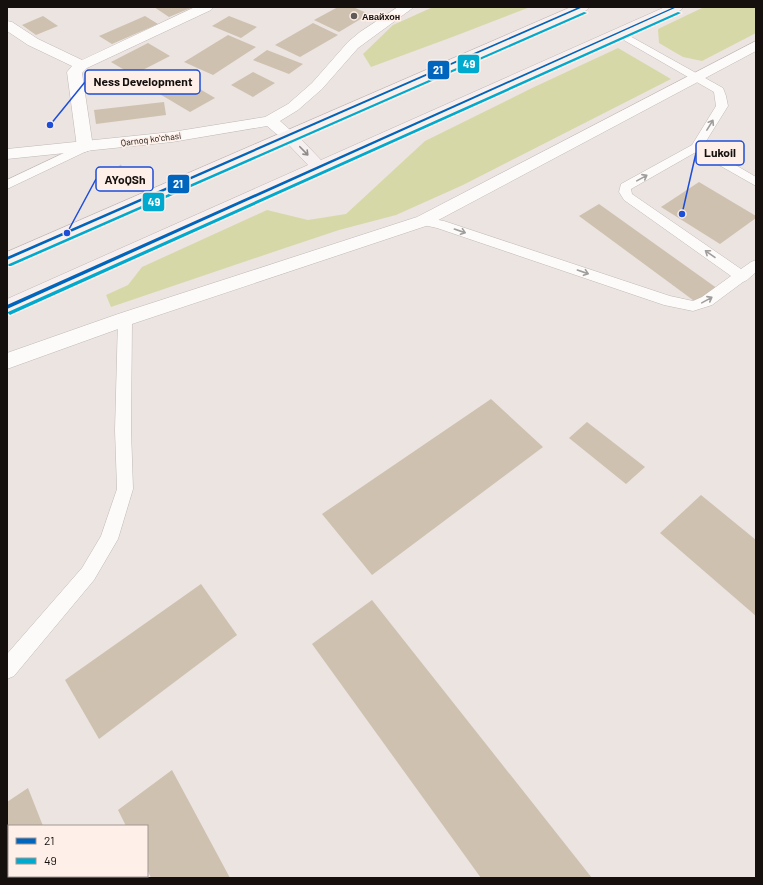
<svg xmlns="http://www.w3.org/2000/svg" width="763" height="885" font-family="Barlow,sans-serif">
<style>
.green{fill:#d7d8a8}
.building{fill:#cec1af}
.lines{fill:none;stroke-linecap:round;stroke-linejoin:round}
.service-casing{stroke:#bfb9b7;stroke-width:1}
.minor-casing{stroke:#bfb9b7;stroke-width:1}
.tertiary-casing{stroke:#bfb9b7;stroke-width:1}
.trunk-casing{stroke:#c1b7b7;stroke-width:1}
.path{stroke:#c9c5c4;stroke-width:2;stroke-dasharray:1.5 2.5;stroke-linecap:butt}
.service{fill:#fcfbfa;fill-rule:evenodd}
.minor{fill:#fcfbfa;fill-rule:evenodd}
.tertiary{fill:#fcfbfa;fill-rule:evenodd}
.trunk{fill:#f6f0f0;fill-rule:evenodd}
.bus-1-casing{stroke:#fef0e9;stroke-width:3}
.bus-2-casing{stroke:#fef0e9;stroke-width:3}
.bus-1{fill:#0065bd;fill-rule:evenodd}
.bus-2{fill:#00a9ce;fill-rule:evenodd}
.oneway{stroke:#a09d9c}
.oneway2{stroke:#918b8a}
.poi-dot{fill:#605a58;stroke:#fef0e9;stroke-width:1.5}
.labels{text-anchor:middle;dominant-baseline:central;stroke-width:3;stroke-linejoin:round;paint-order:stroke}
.far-poi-label{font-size:9px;font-weight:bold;fill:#15100e;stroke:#fef0e9;text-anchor:start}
.far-street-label{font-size:9px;fill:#15100e;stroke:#fef0e9}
.leader{fill:none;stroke:#1d4ed8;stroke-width:1.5}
.callout-dot{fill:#1d4ed8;stroke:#fef0e9;stroke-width:1.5}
.callout{fill:#fef0e9;stroke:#1d4ed8;stroke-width:1.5}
.callout-label{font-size:12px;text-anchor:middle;font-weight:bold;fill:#15100e}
.line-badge{stroke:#fef0e9;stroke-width:1.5}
.badge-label{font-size:11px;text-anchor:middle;font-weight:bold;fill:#fff}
</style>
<rect width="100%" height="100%" fill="#ece4e1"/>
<g class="green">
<path d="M433,7H530L455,36L371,67L363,54L393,25Z"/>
<path d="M704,7H756V33L702,61L683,57L659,43L658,29Z"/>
<path d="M618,48L671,79L463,185L396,215L339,230L288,247L111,307L106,295L128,285L142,267L267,210L308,220L346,214L425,141L532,88Z"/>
</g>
<g class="building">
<path d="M154,7H193L169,17Z"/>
<path d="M338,7H353L369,14L339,32L314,20Z"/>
<path d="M43,16L58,26L36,35L22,25Z"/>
<path d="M145,16L158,24L112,44L99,36Z"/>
<path d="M229,16L257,27L241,38L212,26Z"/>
<path d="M313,23L338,35L300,57L275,45Z"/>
<path d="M228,35L256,47L213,75L184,62Z"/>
<path d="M148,43L170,56L133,75L111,62Z"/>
<path d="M267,50L303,64L289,74L253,60Z"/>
<path d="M253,72L275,83L253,97L231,85Z"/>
<path d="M183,79L215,98L190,112L158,93Z"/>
<path d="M164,102L166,115L96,124L94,110Z"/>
<path d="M699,182L756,216V218L720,244L661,207Z"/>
<path d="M599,204L718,289L697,303L579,216Z"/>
<path d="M491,399L543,447L372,575L322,514Z"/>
<path d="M587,422L645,467L626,484L569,438Z"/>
<path d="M701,495L756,540V616L660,533Z"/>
<path d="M201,584L237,635L99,739L65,680Z"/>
<path d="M372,600L592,878H481L312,644Z"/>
<path d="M172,770L230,878H151L147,869V826H126L118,810Z"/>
<path d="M28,788L43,826H9V876H39L36,878H7V802Z"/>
</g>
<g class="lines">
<g class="service-casing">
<g id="service">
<path d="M619,30L723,88L726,96L728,106L703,146L756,177V186L696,152L631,189L632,194L741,269L751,262L756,260V272L747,280L743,282L712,305L693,311L664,305L437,228L419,224L417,221L419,218L423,217L444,221L670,296L693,301L702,297L731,276L624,200L619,192L621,184L692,145L716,106L714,92L615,35L614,33Z"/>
<path d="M85,143L89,144L91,147L89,150L7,189V180Z"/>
<path d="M125,314L130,315L132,319L131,430L133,489L118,539L94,580L14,676L7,679V654L82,568L101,536L117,489L115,430L118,319L120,315Z"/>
</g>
</g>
<g class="minor-casing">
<path id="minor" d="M195,7H213L211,10L87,68L82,73L93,147L91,150L85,152L79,150L77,147L67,72L72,66L28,45L7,31V21L12,22L38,39L82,60Z"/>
</g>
<g class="tertiary-casing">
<g id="tertiary">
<path d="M398,7H414L358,48L322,89L298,110L280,121L297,136L295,139C283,142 276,133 267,126L172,142L7,159V149L172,132L265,117L288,104L312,83L348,42L360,32Z"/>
<path d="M756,41V51L429,225L132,324L7,369V353L118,314L417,217Z"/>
</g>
</g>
<g class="trunk-casing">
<path id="trunk" d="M571,7H589L587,10L299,137L321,160L665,7H683L681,10L7,314V299L308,165L287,143L7,265V252Z"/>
</g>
<path class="path" d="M120,165L130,179"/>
<use href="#service" class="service"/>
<use href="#minor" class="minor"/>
<use href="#tertiary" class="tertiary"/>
<use href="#trunk" class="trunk"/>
<g class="bus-1-casing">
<g id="bus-1">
<path d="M579,7H583L7,260V257Z"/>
<path d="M674,7H677L7,309V305Z"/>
</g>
</g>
<g class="bus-2-casing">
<g id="bus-2">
<path d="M584,12L587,13L11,266H9L8,265L9,264Z"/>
<path d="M678,12L681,13L12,314L10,315L8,313V312Z"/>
</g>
</g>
<use href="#bus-1" class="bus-1"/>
<use href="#bus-2" class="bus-2"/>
</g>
<defs><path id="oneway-shaft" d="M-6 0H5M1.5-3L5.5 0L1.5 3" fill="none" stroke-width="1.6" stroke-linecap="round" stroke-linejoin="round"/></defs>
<g class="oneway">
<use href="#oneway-shaft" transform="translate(710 125) rotate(-58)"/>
<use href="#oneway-shaft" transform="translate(642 178) rotate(-29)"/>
<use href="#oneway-shaft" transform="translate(460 231) rotate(19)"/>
<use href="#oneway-shaft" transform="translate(710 254) rotate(-145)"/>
<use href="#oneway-shaft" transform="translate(583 272) rotate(19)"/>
<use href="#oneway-shaft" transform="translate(707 300) rotate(-29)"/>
</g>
<use class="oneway2" href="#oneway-shaft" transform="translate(304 151) rotate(46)"/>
<circle class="poi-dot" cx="354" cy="16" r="4"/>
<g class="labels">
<g class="far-poi-label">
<text x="362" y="16">Авайхон</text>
</g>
<g class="far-street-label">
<text transform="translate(151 139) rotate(-7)">Qarnoq koʻchasi</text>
</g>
</g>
<path class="leader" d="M50 125L85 82M682 214L696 153M67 233L96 179"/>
<g class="callout-dot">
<circle cx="50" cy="125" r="4"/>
<circle cx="682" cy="214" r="4"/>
<circle cx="67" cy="233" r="4"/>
</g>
<g class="callout">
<rect x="85" y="70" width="115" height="24" rx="4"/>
<rect x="696" y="141" width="48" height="24" rx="4"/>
<rect x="96" y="167" width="57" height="24" rx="4"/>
</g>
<g class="callout-label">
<text x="143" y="86">Ness Development</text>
<text x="720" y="157">Lukoil</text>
<text x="125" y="184">AYoQSh</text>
</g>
<g class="line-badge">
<rect x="457" y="54" width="23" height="20" rx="4" fill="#00a9ce"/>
<rect x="427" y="60" width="23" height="20" rx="4" fill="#0065bd"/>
<rect x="167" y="174" width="23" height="20" rx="4" fill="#0065bd"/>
<rect x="142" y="192" width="23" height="20" rx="4" fill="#00a9ce"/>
</g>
<g class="badge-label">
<text x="469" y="68">49</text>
<text x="438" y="74">21</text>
<text x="178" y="188">21</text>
<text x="154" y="206">49</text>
</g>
<rect width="763" height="885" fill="none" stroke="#15100e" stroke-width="16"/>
<rect x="8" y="825" width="140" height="52" fill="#fef0e9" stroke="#a19691"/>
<rect x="16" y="838" width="20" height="6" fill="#0065bd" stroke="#a19691"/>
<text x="44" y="845" font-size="12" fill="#15100e">21</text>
<rect x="16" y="858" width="20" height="6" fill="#00a9ce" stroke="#a19691"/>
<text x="44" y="865" font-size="12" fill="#15100e">49</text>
</svg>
